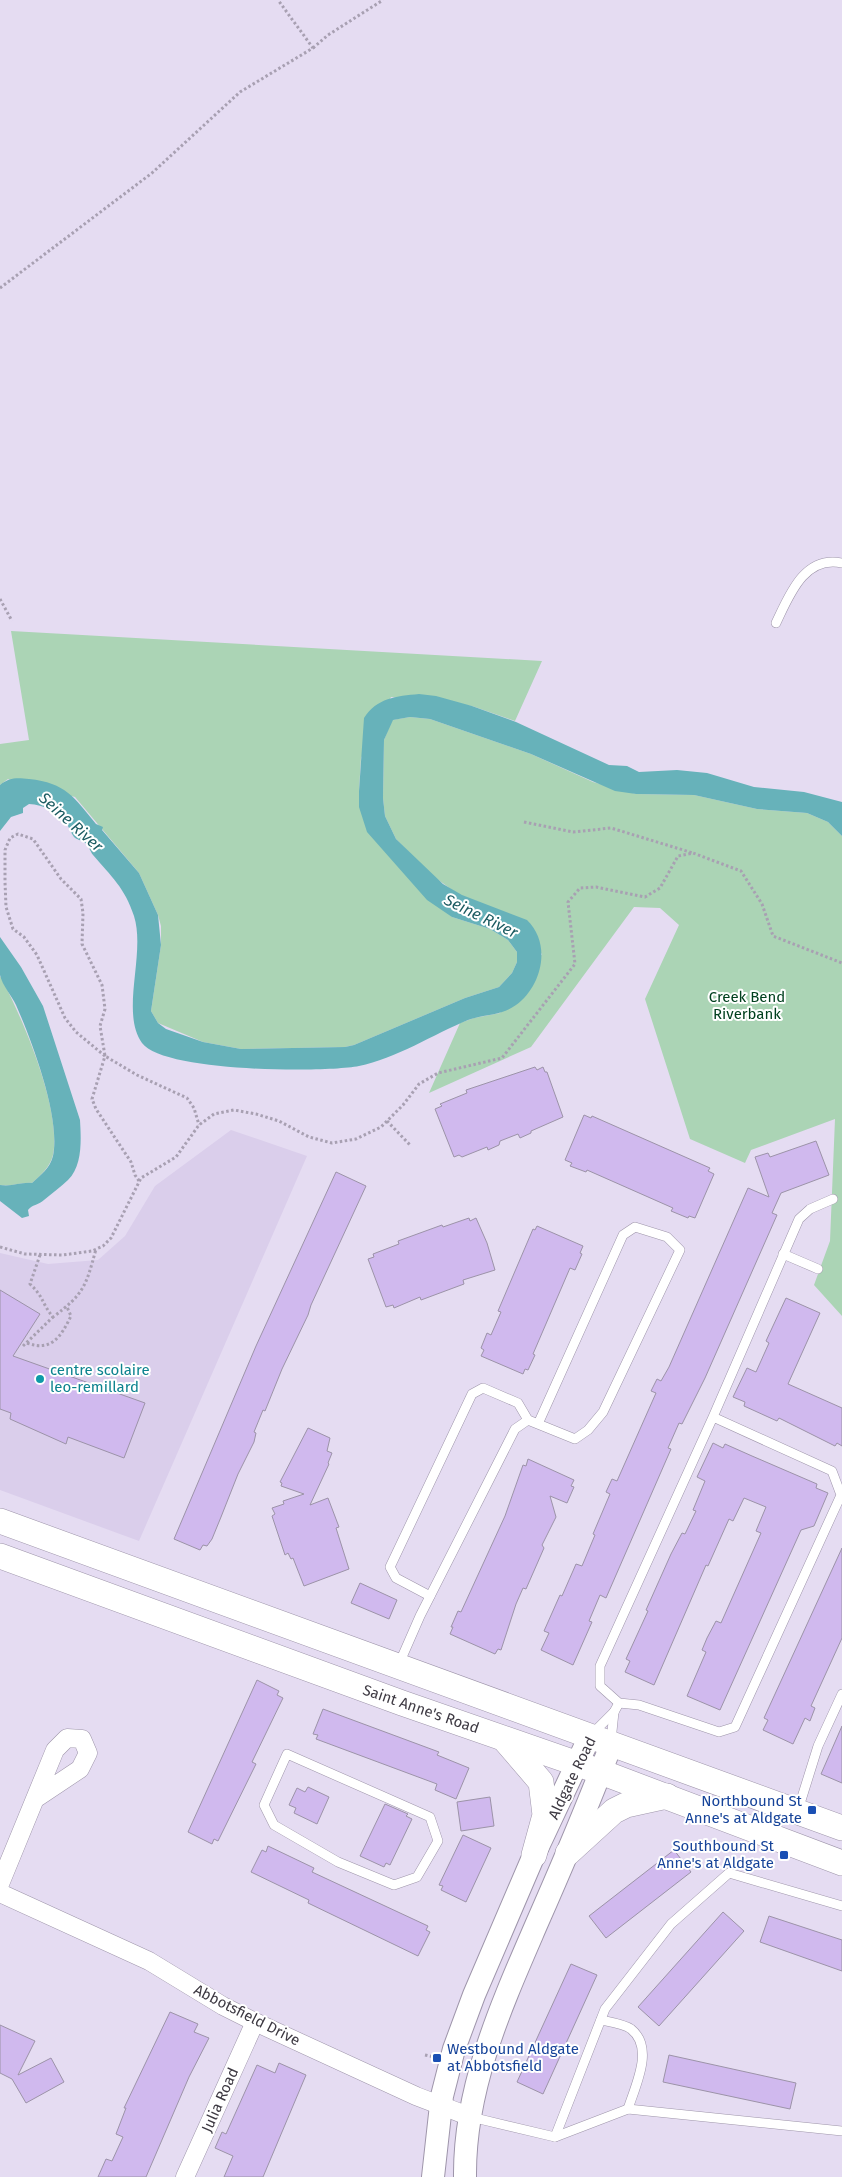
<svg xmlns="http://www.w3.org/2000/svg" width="842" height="2177" font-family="'Fira Sans',sans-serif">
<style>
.built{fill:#daceeb}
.green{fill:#abd4b5}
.water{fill:#67b2ba}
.building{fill:#d0b9ee;stroke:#9c93a8}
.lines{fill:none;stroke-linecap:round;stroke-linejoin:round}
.service-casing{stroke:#9e95aa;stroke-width:10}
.minor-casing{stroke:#9e95aa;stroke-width:19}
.tertiary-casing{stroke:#9e95aa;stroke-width:24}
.secondary-casing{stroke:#9e95aa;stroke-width:26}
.path{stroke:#a8a0b2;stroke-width:3;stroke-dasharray:2.5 2.5;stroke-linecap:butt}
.service{stroke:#fff;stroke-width:9}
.minor{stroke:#fff;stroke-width:18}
.tertiary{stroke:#fff;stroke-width:22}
.secondary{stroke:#fff;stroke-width:25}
.culture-dot{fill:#0f9aa8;stroke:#fff;stroke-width:2}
.transit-dot{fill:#1a4fb4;stroke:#fff;stroke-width:2}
.labels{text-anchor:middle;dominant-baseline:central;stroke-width:4;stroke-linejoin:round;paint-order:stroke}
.park-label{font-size:15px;fill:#01401e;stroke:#fff}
.culture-label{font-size:15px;fill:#0d838f;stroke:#fff;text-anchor:start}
.street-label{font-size:15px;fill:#3e3a43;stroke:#fff}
.transit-label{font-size:15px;fill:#164399;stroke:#fff;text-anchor:end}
.water-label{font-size:16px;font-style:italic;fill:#1b5b61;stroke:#fff}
</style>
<rect width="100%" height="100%" fill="#e5dcf2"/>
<path class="built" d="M231,1130L307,1156L139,1541L0,1490V1253L48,1264L98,1260L125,1236L155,1186Z"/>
<g class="green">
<path d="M11,631L542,661L515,721L472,706L391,697L361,758L359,791L452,917L490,929L508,940L517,952V962L512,973L499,987L465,998L354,1045L345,1047L241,1049L203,1042L158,1023L151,1011L161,945V926L158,915L139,873L75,797L8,779L0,785V744L29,740Z"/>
<path d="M410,717L430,719L531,754L593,782L636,794L694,795L757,809L807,813L828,822L842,836V1316L814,1285L830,1241L835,1119L751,1150L745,1163L690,1139L645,999L679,925L660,908L634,907L531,1047L429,1093L460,1023L474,1018L500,1013L542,954L430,874L396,839L385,816L383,798L384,740L392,720Z"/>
<path d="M0,976C22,1016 62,1110 53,1155C50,1167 41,1175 32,1183C21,1182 12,1187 0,1185Z"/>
</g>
<g class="water">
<path d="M419,694L436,696L472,706L516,722L609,765L627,766L639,772L677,770L707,773L754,787L804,792L842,802V836L828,822L807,813L757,809L694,795L636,794L615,791L531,754L430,719L410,717L393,720L384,740L383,798L385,816L396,839L443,884L462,895L527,920C552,944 542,986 516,1005C501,1016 484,1014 468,1020C434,1034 395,1059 359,1066C322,1073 163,1072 142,1043C120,1012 146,954 134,916C125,888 111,876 93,855C90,851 88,844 84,842C81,840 77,840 74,837C71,833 69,827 66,823C57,811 44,805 29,804L23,808V813L11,817L0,831V785C10,777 17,778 29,779C66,783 74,797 96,824L103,827L102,830L139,873L158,915L161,945L151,1011L158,1023L166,1029L203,1042L241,1049L345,1047L354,1045L465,998L499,987L512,973L517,962V952L508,940L490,929L452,917L427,900L367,832L359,807V791L364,718C377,698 396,696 419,694Z"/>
<path d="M0,937L21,967L43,1006L80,1120C81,1138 83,1166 68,1180C61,1187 52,1193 44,1200C39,1205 33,1204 28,1210L29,1216L22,1218L0,1201V1185C12,1187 20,1182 32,1183C41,1175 50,1168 53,1156C61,1118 32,1041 16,1005C12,996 2,985 0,975C0,963 0,949 0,937Z"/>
</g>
<g class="building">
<path d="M535,1067L537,1070L543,1067L545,1072H547L563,1117L531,1131V1133L520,1138L518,1134L500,1141L499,1145L488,1150L487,1147L462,1157L459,1155L454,1157L435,1109L442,1106L440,1104L467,1093L466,1090Z"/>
<path d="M584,1115L591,1118L592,1116L710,1168L708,1171L714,1174L695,1218L689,1216L688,1218L671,1211L673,1208L587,1170L586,1172L570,1166L572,1163L565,1160Z"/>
<path d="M816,1141L829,1175L781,1193L772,1213L777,1215L705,1378L682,1424L679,1423L668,1448L671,1449L606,1598L600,1595L589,1621L592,1622L573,1665L541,1650L549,1633L544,1631L560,1595L562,1596L576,1564L582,1566L595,1535L593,1534L610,1494L606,1492L612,1479L617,1481L656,1393L651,1391L657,1379L661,1381L669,1367L748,1188L769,1197L755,1157L768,1153L770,1157Z"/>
<path d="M336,1172L366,1186L311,1305L308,1315L282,1369L265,1411L263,1410L254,1432L256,1433L254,1442L238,1474L221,1517L212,1539L207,1546L203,1545L200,1550L174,1539L256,1346Z"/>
<path d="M469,1218L470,1221L476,1218L487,1243L495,1270L463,1280L464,1284L421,1300L420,1297L394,1308L393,1305L386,1307L368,1259L374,1257L373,1254L399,1244L398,1241L442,1225L443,1227Z"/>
<path d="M537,1226L583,1246L580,1253L582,1254L575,1270L570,1268L533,1354L535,1355L528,1370L525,1369L523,1374L481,1356L484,1350L481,1348L487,1333L491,1335L501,1312L498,1311L533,1229L535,1230Z"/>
<path d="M0,1290L40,1314L13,1356L145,1403L124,1458L68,1437L66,1444L10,1419L11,1413L0,1409Z"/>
<path d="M786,1298L820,1313L788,1384L842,1408V1446L837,1443L835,1446L779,1418L777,1421L744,1406L745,1402L733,1397L747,1368L756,1372L769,1343L766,1341Z"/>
<path d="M308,1428L330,1438L327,1451L332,1453L328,1463L329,1464L310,1505L328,1498L339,1527L336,1528L349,1569L304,1586L293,1558L291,1559L288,1553L285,1555L272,1516L275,1514L272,1508L284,1504L283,1501L304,1494L281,1486L282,1483L280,1482Z"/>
<path d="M713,1443L723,1448L725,1444L752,1456L817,1484L816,1488L828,1493L814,1526L801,1530L720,1710L687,1696L706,1652L702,1650L707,1638L716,1621L721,1623L761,1533L756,1531L766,1507L744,1498L733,1521L729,1519L708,1566L706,1565L654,1685L625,1672L630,1661L626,1659L648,1611L646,1610L671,1554L682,1533L685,1534L696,1511L693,1510L705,1481L697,1477Z"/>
<path d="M528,1459L574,1480L571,1486L574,1487L567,1503L550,1496L556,1517L542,1545L544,1548L526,1589L523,1588L516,1604L501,1650L498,1649L495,1654L450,1634L453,1627H451L458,1611L461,1612L505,1516L523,1465L526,1466Z"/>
<path d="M842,1548V1638L811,1706L815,1708L810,1721L805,1718L793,1744L763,1730L768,1720L764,1718Z"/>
<path d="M360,1583L397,1600L389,1619L351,1603Z"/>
<path d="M257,1680L279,1691L277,1695L283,1698L252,1762L256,1764L218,1841L214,1839L212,1844L188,1832Z"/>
<path d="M323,1709L439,1752L437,1755L469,1768L456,1799L435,1790L437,1784L316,1739L318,1735L313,1734Z"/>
<path d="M842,1726V1783L821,1774Z"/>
<path d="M308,1787L329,1797L317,1824L294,1813L296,1808L289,1805L297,1788L305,1792Z"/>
<path d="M490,1797L494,1826L461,1831L457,1802Z"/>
<path d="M385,1804L408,1814L406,1816L412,1819L390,1865L386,1863L384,1867L360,1856Z"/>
<path d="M463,1835L491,1848L466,1902L441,1890L443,1886L439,1885Z"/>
<path d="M268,1846L314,1868L312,1872L428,1926L426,1930L430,1932L418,1956L308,1903L309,1900L251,1872L262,1850L266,1852Z"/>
<path d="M674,1850L691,1872L606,1938L589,1916Z"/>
<path d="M723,1912L744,1931L659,2026L638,2007Z"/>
<path d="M769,1916L842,1940V1971L760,1942Z"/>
<path d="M571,1964L597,1975L543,2094L517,2082Z"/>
<path d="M170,2012L198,2024L194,2032L209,2038L189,2077L146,2177H98L106,2159L112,2161L123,2137L116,2134L126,2108H124Z"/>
<path d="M0,2025L35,2041L18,2075L51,2058L64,2082L26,2103L12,2079L0,2073Z"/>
<path d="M669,2055L796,2083L790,2109L663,2082Z"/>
<path d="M279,2063L306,2075L263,2177H224L233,2156L215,2148L222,2132L226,2134L257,2065L275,2073Z"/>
</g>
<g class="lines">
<g class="service-casing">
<g id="service">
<path d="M776,623C789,596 804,555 842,563"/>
<path d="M783,1254L818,1269"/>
<path d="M713,1417L832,1471L841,1495L735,1727L719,1732L639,1705L619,1703L600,1686V1666L713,1417L799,1219L810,1209L833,1199"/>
<path d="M430,1596L396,1578L390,1567L472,1394L483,1388L518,1403L528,1420"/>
<path d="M399,1664L420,1616L515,1429L528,1420L575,1439L588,1430L603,1412L680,1250L667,1237L635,1227L623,1235L538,1424"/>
<path d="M591,1735L614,1712L619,1703"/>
<path d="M611,1741L614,1712"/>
<path d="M287,1754L430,1817L438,1841L417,1877L394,1885L338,1862L274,1825L264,1805Z"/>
<path d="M798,1810L818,1746L842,1694"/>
<path d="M601,2020C610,2022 624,2024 631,2029C655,2048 635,2086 628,2109"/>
<path d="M471,2117L555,2137L628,2109L842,2131"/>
<path d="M555,2137L605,2009L671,1924L729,1873L842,1906"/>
</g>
</g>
<g class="minor-casing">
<g id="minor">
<path d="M0,1884L55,1750L67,1738L82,1739L88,1753L80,1769L35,1799"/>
<path d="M0,1893L149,1961L223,2006L255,2022L416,2096L471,2117"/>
<path d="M185,2177L255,2022"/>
</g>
</g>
<g class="tertiary-casing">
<g id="tertiary">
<path d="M433,2177L442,2096L454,2049L474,1995L534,1855L590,1736"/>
<path d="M465,2177C464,2087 502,2004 537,1923C563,1864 588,1805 611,1745"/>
</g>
</g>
<g class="secondary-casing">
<g id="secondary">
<path d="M0,1521L842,1828"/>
<path d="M0,1556L402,1703L601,1772L842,1863"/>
<path d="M505,1740L541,1782L545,1815L534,1855"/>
<path d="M568,1853L614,1811L626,1805L667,1796"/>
</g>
</g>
<g class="path">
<path d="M313,48L328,35L383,0"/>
<path d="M0,288L152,173L240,92L313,48L278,0"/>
<path d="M0,599L12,621"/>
<path d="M524,822L573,832L611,828L693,853"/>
<path d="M387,1121L411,1146"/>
<path d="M139,1181L135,1175L131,1162L96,1109L92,1099L105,1056L76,1032L65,1018L37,955L24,937L13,929L6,907L5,882V850L10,838L18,834L33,839L61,879L81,899L83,913L82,944L102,985L105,1009L100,1026L105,1056L137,1075L187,1098L194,1108L199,1125"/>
<path d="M0,1247L25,1254L63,1255L92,1251L103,1246L111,1238L141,1178L176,1157L199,1125L214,1114L234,1110L256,1114L279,1121L309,1137L332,1143L356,1139L381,1127L403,1105L419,1084L438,1073L502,1058L575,964L568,902L580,888L596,887L645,897L660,888L678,856L693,853L741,871L762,904L773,936L842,963"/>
<path d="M40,1255L30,1284C44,1297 42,1304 53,1317C84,1294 86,1286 96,1249"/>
<path d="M27,1343C51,1352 61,1337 71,1316L67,1307"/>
<path d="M23,1346L53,1317"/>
<path d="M425,2055L434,2057"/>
</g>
<use href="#service" class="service"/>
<use href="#minor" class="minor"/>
<use href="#tertiary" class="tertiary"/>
<use href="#secondary" class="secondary"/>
</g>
<circle class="culture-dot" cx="40" cy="1379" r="5"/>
<g class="transit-dot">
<rect x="807" y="1805" width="10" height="10" rx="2.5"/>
<rect x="779" y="1850" width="10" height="10" rx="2.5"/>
<rect x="432" y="2053" width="10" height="10" rx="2.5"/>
</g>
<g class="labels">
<g class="park-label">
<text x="747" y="997">Creek Bend<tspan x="747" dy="17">Riverbank</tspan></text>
</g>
<g class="culture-label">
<text x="50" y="1370">centre scolaire<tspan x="50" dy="17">leo-remillard</tspan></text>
</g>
<g class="street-label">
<text transform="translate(421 1709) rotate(19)">Saint Anne's Road</text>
<text transform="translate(572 1778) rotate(-64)">Aldgate Road</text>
<text transform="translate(247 2015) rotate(27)">Abbotsfield Drive</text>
<text transform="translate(220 2100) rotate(-66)">Julia Road</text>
</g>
<g class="transit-label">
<text x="802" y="1801">Northbound St<tspan x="802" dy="17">Anne's at Aldgate</tspan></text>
<text x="774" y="1846">Southbound St<tspan x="774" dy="17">Anne's at Aldgate</tspan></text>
<text x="447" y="2049" text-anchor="start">Westbound Aldgate<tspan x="447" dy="17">at Abbotsfield</tspan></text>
</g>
<g class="water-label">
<text transform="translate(71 822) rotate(42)">Seine River</text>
<text transform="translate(481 916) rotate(26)">Seine River</text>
</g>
</g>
</svg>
